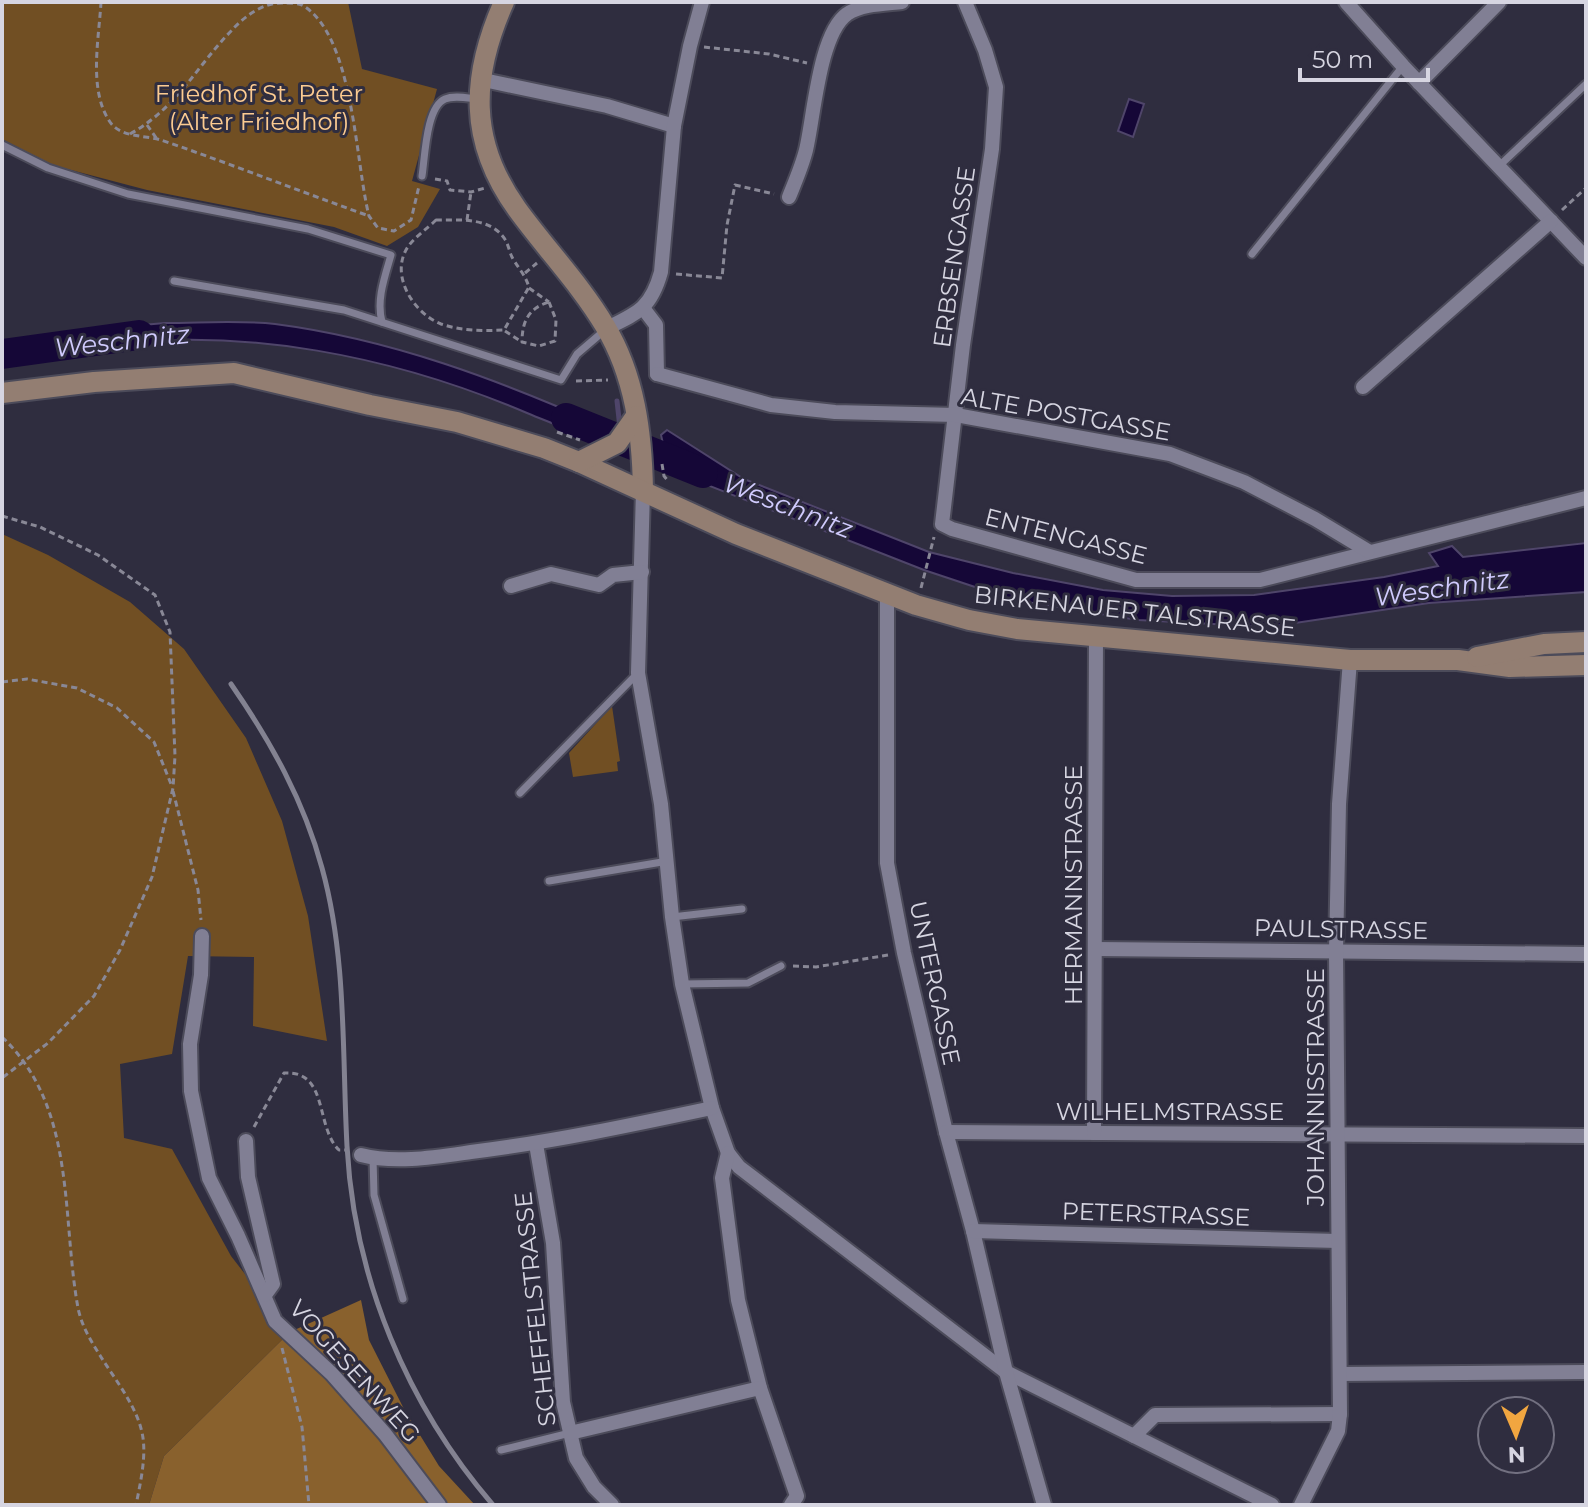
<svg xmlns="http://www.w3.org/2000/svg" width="1588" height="1507" font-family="Montserrat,sans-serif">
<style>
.green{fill:#714f23}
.forest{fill:#89612d}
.water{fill:#150737;stroke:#4f456a;stroke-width:2}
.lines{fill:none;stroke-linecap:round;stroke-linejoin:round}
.stream{stroke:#4f456a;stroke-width:5}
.river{stroke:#150737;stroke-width:30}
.service-casing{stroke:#4c4b5a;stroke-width:11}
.minor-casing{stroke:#4c4b5a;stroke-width:18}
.secondary-casing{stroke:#4c4b5a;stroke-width:24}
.path{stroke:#898896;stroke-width:3;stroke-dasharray:6 4;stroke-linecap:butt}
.service{stroke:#817f94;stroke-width:7}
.minor{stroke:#817f94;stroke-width:14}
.secondary{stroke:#937e72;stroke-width:20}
.rail{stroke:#838291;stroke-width:5}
.labels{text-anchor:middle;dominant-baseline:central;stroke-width:6;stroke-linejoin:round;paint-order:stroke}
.park-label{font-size:24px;fill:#fccb91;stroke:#2f2d3f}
.street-label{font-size:24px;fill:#d6d5e1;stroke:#2f2d3f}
.water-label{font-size:26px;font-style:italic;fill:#d0cbfd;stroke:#2f2d3f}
</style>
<rect width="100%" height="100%" fill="#2f2d3f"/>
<g class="green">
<path d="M2,2H348L362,69L437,89L412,181L440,189L418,227L387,246L334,227L147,190L52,165L2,139Z"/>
<path d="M2,534L48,555L130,602L184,649L246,738L282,821L308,916L327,1041L253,1026L254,957L188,956L172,1054L120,1064L124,1138L172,1149L231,1256L290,1332L164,1456L149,1505H2Z"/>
<path d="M612,706L620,761L617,762L618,771L573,777L569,753Z"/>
</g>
<path class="forest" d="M361,1300L369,1340L404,1409L439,1466L475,1505H149L164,1456L290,1332Z"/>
<g class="water">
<path d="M1129,99L1144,104L1133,137L1118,131Z"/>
<path d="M165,323C201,323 239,320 275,324C391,339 499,380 605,427L595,440H589C569,429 548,422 527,413C393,356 244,326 98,346L97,329Z"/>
<path d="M667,430L744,479L929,552L1013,573L1103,590L1172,596L1254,595L1384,577L1438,566L1429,553L1452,546L1463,557L1586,543V592L1429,603L1269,627L1138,620L1014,600L924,570L669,470L661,435Z"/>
</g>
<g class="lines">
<path class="stream" d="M617,401L620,428"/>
<g class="river">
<path d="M2,354L139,335"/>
<path d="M566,418L703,473"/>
</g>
<g class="service-casing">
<g id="service">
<path d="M2,145L48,168L128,194L308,229L391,255C385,276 376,300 382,322"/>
<path d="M1498,167L1586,84"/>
<path d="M422,176C425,157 426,107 445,99C454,95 467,98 477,99"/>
<path d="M1252,254L1403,66"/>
<path d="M174,281L344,310L561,380L577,354L605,330"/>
<path d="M520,793L636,675"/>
<path d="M549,881L668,861"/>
<path d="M672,917L742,909"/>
<path d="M683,984L748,983L781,966"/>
<path d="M373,1158L374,1195L403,1299"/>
<path d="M501,1450L570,1433"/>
</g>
</g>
<g class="minor-casing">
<g id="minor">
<path d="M965,2L985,50L996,87L992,149L963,345L942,524L952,529L1136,580H1260L1586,498"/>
<path d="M1346,2L1403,66L1586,258"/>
<path d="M479,79L607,106L674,126"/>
<path d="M1419,83L1499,2"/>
<path d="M789,197C795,182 802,166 806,150C814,117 819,34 847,14C862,4 885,4 902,2"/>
<path d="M643,308L656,325L657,374"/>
<path d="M607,328C638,313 651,308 661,272L674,126L690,46L702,2"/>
<path d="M657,374L771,405L835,412L956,415L1170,454L1244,482L1315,519L1368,551"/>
<path d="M1363,387L1551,221"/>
<path d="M643,490L638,673L661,804L672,917L682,984L712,1108L728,1153L739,1167L1006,1372L1272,1505"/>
<path d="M511,586L551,574L599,585L613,575L642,572"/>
<path d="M887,594V863L904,953L946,1132L973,1231L1006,1372L1044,1505"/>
<path d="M202,936L201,975L190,1044L191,1091L209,1178L238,1236L275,1321L332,1374L385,1434L439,1505"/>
<path d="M1096,949L1586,954"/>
<path d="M946,1132L1586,1136"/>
<path d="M1094,1133L1096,637"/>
<path d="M246,1141L248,1177L273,1284L265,1295"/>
<path d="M536,1144L553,1243L563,1402L576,1458L594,1487L612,1505"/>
<path d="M728,1153L722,1178L738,1300L760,1388L797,1496L791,1505"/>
<path d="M361,1155C395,1164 436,1157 471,1152C552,1142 632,1125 712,1108"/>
<path d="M973,1231L1338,1241"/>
<path d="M1340,1374L1586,1372"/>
<path d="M570,1433L760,1388"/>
<path d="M1134,1436L1155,1415L1340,1414"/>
<path d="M1301,1505L1338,1431L1340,1414L1336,951L1339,804L1350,660"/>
</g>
</g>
<g class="secondary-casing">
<g id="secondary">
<path d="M504,2C471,76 468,141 517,209C546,249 580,284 605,326C635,376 642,433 643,490"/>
<path d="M2,393L94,382L234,373L370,405L457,422L544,448L579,462L736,534L916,605L969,620L1017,629L1350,660H1458L1510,667L1586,665"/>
<path d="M579,462L617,443L636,416"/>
<path d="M1477,657L1544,644L1586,642"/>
</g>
</g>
<g class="path">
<path d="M101,2C99,39 88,90 110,122C121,138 145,135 161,140C231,164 299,191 369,216"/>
<path d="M704,47L769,54L807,63"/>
<path d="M147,125L157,139"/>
<path d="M130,134C178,107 195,68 232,30C245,16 263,2 284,3C289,3 297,3 302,5C354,35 355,161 369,216L378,228L394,231L411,220L419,186"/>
<path d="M435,179L447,181L450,190L471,192L485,188"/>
<path d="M1562,210L1586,188"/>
<path d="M436,220C461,220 492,217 506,241C509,247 510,254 513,259C520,270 525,275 529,287L504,330C483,331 461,331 441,324C415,314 392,279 405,252C410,240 427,229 436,220Z"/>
<path d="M467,220L471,192"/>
<path d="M525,273L537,263"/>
<path d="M676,274L722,278L727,225L735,185L774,194"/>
<path d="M529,288L549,302"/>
<path d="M549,302L556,320L555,341L539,346L522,342C522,321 529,308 549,302Z"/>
<path d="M505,331L522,342"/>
<path d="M576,381L608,380"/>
<path d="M557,432L580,440"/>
<path d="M662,464L664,476L669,482"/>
<path d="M2,516L40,527L98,555L155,595L170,632L175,756L173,788L152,877L120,950L94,996L48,1043L2,1078"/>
<path d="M921,588L934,537"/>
<path d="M2,682L27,679L77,688L117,708L154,742L171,784"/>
<path d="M173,791L198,890L201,920"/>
<path d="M793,966L816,967L888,955"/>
<path d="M2,1037C77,1108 61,1215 78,1308C82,1327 91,1341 101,1357C116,1381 139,1409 143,1438C146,1459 140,1485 136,1505"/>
<path d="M254,1127L284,1073C329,1070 315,1127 339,1150H347"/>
<path d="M282,1348L302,1427L309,1505"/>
</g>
<use href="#service" class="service"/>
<use href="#minor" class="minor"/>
<use href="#secondary" class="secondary"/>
<path class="rail" d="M231,684C271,742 304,801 322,868C347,958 342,1054 347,1146C354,1278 407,1405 493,1505"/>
</g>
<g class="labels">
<g class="park-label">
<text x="259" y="93">Friedhof St. Peter<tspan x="259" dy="28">(Alter Friedhof)</tspan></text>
</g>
<g class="street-label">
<text transform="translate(954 257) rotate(-82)">ERBSENGASSE</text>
<text transform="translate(1066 414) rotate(10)">ALTE POSTGASSE</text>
<text transform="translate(1066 536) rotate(14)">ENTENGASSE</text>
<text transform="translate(1135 611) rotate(6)">BIRKENAUER TALSTRASSE</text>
<text transform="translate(1073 885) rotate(-90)">HERMANNSTRASSE</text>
<text transform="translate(1341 929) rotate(1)">PAULSTRASSE</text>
<text transform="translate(935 983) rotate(78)">UNTERGASSE</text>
<text transform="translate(1315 1087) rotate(-90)">JOHANNISSTRASSE</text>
<text x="1170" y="1111">WILHELMSTRASSE</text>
<text transform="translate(1156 1214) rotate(2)">PETERSTRASSE</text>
<text transform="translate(535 1309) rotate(-96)">SCHEFFELSTRASSE</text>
<text transform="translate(355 1371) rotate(48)">VOGESENWEG</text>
</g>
<g class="water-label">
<text transform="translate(122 341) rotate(-6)">Weschnitz</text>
<text transform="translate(788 506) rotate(21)">Weschnitz</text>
<text transform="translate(1442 588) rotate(-8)">Weschnitz</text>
</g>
</g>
<rect width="1588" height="1507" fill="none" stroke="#d6d5e1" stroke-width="8"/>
<g transform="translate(1516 1435) rotate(178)"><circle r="38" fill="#2f2d3f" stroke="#727080" stroke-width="2"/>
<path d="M0-6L14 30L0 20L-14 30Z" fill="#f1a640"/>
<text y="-12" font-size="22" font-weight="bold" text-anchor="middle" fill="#d6d5e1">N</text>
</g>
<path d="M1300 68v12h128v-12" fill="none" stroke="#d6d5e1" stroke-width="4"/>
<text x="1312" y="68" font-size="24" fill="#d6d5e1" stroke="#2f2d3f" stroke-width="6" paint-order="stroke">50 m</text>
</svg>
